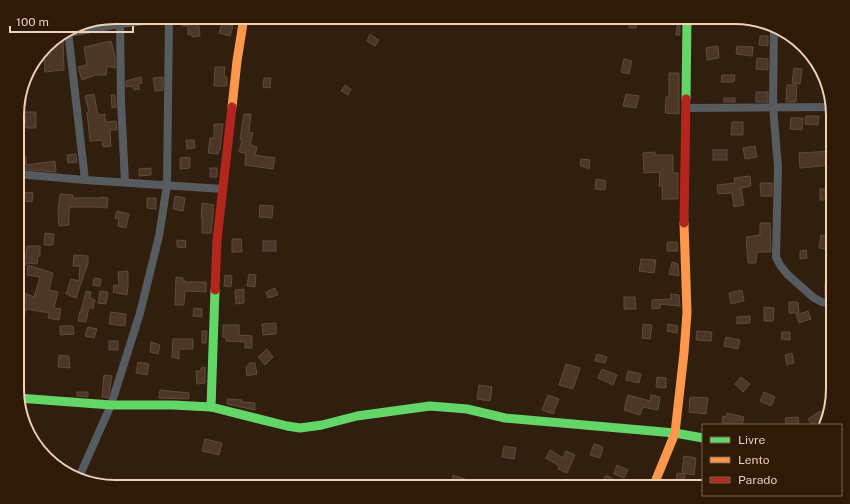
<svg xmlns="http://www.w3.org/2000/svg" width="850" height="504" font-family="'Public Sans',sans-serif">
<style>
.building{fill:#4c3628;stroke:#604a3c}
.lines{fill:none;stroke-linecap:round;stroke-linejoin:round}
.street{stroke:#565b60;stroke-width:8}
.fast{stroke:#63d668;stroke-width:9}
.slow{stroke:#ff974d;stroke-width:9}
.jam{stroke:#b3261e;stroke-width:9}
.rim{fill:none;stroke:#f1d0b3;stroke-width:2}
</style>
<rect width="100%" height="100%" fill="#301f0e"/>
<g class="building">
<path d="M182,17H196V26H199L200,36L192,37V34L188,35V26H182Z"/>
<path d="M629,17H637L636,28H629Z"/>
<path d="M678,22H680V35H676Z"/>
<path d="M222,23L233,26L230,36L219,33Z"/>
<path d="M370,34L379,40L375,46L367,41Z"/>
<path d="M760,36H768V46L759,45Z"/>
<path d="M63,38L64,70L45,72L44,56H50L48,44L54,39Z"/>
<path d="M111,41L115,56V68L107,66L106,75H96L82,80L78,67L87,65L84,47Z"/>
<path d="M718,46L719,58L707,60L706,48Z"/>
<path d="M737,46L753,47L752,56L736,54Z"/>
<path d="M757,58L768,59V70L756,69Z"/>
<path d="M624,59L632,61L629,74L621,72Z"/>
<path d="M215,67H225L224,77H227V86H214Z"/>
<path d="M794,68L802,69L800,84L792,83Z"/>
<path d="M669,73H679V114L665,113L666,97H669Z"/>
<path d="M722,75H735L734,82H721Z"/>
<path d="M141,77L142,83L138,84L140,89L134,90L132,86L126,87V81Z"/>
<path d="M163,77V90L155,91L153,78Z"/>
<path d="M264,78H271L270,88L263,87Z"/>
<path d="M345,85L351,89L348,95L341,91Z"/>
<path d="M787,85H797L796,102H786Z"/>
<rect x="756" y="92" width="12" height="10"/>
<path d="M94,94L98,115L105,114V122L116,121L117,130H110L111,146L103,147L102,140L90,141L87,112H89L85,96Z"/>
<path d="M626,94L639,96L636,108L623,106Z"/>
<path d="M111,95H115L116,107L112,108Z"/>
<path d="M26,96V105L18,106L20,97Z"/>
<rect x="724" y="98" width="11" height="4"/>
<path d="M25,112H36V128H26Z"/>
<path d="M244,114H251L249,132L253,133L250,145L257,147L255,155L275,158L273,169L245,165L246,153L239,152L242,140L240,139Z"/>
<path d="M806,116H819L818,125L805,124Z"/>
<path d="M791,118H803L802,130L790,129Z"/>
<path d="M732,122H743V135H731Z"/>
<path d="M214,124H223L220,150H219L218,154L208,153L210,138H214Z"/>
<path d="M186,140H194L195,148L187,149Z"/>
<path d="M755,146L757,157L745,159L743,148Z"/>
<rect x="713" y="150" width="14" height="10"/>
<path d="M833,151V165L800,168L799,153Z"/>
<path d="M655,152V155H673V173H678V199H662V186H659L660,172L644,173L643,153Z"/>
<path d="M76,154L77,162L68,163L67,155Z"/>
<path d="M26,156V165L55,161L56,172L18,169V157Z"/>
<path d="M190,157V168L180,169V158Z"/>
<path d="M581,159L590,160L589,169L580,165Z"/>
<path d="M151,168V175L139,176V169Z"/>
<rect x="210" y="168" width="7" height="9"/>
<path d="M750,176L751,186L741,188L744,205L734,207L732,193L718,194L717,185L735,183L734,178Z"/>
<path d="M596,179L606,181L605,190L595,189Z"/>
<path d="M760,183H772V196H761Z"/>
<rect x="820" y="189" width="12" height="11"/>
<path d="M26,192L33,193L32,202L24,201Z"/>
<path d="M60,194L73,195L72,198H100L101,197L108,198L107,208L96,207H71V208H69V225L59,226L58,211Z"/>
<path d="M175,196L185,198L183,211L173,209Z"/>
<path d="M147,198H156V209L147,208Z"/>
<path d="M202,203L214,205L211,233H202V217H201Z"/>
<path d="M260,205L273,206L272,218L259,217Z"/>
<path d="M117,211L129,214L126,228L118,226L119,219L115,218Z"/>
<path d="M760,223H770L771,252H757L756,263H748L746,237L760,235Z"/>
<path d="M45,233L54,234L53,245H44Z"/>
<path d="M821,235L829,236L827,249L819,248Z"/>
<path d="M232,239H241L242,252H232Z"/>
<path d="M177,240L186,241L185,248L177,247Z"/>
<rect x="263" y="241" width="13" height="10"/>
<path d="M667,242H677L678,251H667Z"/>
<path d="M27,246H40V256H38L37,264L26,263V265H18V256H26Z"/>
<path d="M806,250L807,258L800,259V251Z"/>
<path d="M74,255L88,256V263L76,298L66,294L71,279L79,281L80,266H73Z"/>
<path d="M641,259L656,260L654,273L639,271Z"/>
<path d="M672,262L678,264L679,276L669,274Z"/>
<path d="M28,265L53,273L49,290L58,292L54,308L61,309L59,320L48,318L49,313L26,309L20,330H18V296L20,291L34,297L40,277L27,275Z"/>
<path d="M128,271V286L127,295L113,292L114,285L119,286L118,272Z"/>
<path d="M249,274L256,275L255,287L247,286Z"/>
<path d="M225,275L232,276L231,287L224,286Z"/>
<path d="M176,277L183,278V281H186V282H206V292L185,291L184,305H175Z"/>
<path d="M94,278L101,279L100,286L93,285Z"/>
<path d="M833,282V298L825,297V283Z"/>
<path d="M275,288L278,295L268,298L266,292Z"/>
<path d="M244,289V303L236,304L235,290Z"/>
<path d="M742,290L744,301L731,304L729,293Z"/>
<path d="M86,291L91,292L90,298L95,300L93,309L89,307L86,322L78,321L80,311H81Z"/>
<path d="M100,291L108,292L106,304L98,303Z"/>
<path d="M671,294L679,295L680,306L660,304V308L652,309V300L671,299Z"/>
<path d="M624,297H635L636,309H624Z"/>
<path d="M789,302H798L799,313H789Z"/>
<path d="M764,307L774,308L773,321H764Z"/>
<path d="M194,308L202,309V317L193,316Z"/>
<path d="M808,311L811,319L799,323L796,315Z"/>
<path d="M111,312L126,314L125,326L109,324Z"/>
<path d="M750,316V323L737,324V317Z"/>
<path d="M276,323V334L263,335L262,324Z"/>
<path d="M643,324L652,325L650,339L642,338Z"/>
<path d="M668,324L678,326L677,333L667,331Z"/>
<path d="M223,325H239V335L252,336V348H245V342L226,341V337H223Z"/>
<path d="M60,326H73L74,334L60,335Z"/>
<path d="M88,327L97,329L94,338L85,336Z"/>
<path d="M202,331H207L206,343H202Z"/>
<path d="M697,331L712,332L711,341L696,340Z"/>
<path d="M782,332H790V340L781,339Z"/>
<path d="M726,337L740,340L738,349L724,346Z"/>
<path d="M173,339H193V349H179V359L172,357Z"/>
<rect x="109" y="341" width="9" height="9"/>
<path d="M151,342L160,345L158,354L150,352Z"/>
<path d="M267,349L273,357L265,365L258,357Z"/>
<path d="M792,353L794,363L787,365L785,355Z"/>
<path d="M597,354L607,357L605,363L595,361Z"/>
<path d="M59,355L69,356L70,368L58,367Z"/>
<path d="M138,362L149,364L147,375L136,373Z"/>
<path d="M250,363H255L257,374L247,376L246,367Z"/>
<path d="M566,364L580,368L573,389L559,385Z"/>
<path d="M205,367V383L197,384L196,371H201V368Z"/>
<path d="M602,369L617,375L613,385L598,378Z"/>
<path d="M628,371L641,374L639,383L626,380Z"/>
<path d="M104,375L112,376L110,389L108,398L102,397Z"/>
<path d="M657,377L666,378V388L656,387Z"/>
<path d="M741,377L750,384L743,392L735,384Z"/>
<path d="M479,385L492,387L490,401L477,399Z"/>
<path d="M160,390L189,393V399L159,398Z"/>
<path d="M77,392H88V397L77,396Z"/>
<path d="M764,392L775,397L771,406L760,401Z"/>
<path d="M548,395L559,399L553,414L542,410Z"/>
<path d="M628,395L650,401L651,395L660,397L658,410L643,407L640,415L624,410Z"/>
<path d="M690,397L708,398L706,414L689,412Z"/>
<path d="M227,399L242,400V402L255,403V410L227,404Z"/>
<path d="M820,411L826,419L824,425H812L808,419Z"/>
<path d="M727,413L744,417L742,425H725V423L722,422L723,416L726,417Z"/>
<path d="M798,417L799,425H786L785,418Z"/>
<path d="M205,439L222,443L219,455L202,451Z"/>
<path d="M594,444L603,447L600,458L590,455Z"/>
<path d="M504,446L516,448L514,459L502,457Z"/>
<path d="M550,450L563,458L566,451L575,455L567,473L558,469L559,466L546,458Z"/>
<path d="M684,456L696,458L694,475L682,473Z"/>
<path d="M617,465L628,470L624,478L614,474Z"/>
<path d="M677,473L685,474L684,484L676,483Z"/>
<path d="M453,475L465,479L463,487L451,484Z"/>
<path d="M606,475L615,480L612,487H600Z"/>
</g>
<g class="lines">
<g class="street">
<path d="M120,17L121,102L125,182"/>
<path d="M774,27L773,107L778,167L776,257L780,265L787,274L814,298L822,302L833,304"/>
<path d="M68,31L85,180"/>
<path d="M68,33L120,24L169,18"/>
<path d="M686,108L832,107"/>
<path d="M18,174L85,180L223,189"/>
<path d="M79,477L111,405L140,313L159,236L167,185L169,17"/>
</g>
<g class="fast">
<path d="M686,99L687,17"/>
<path d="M18,398L111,405H173L211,407L215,290"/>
<path d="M211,407L287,426L300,428L322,425L357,416L430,406L467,409L505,418L675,433L703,438"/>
</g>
<g class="slow">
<path d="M232,107L237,61L244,17"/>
<path d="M653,487L675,433L684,353L687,312L684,223"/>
</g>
<g class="jam">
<path d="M684,223L686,99"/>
<path d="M215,290L217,240L232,107"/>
</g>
</g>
<path d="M0 0H850V504H0ZM115 24H735A91 91 0 0 1 826 115V389A91 91 0 0 1 735 480H115A91 91 0 0 1 24 389V115A91 91 0 0 1 115 24Z" fill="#2d1a07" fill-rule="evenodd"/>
<path class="rim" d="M115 24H735A91 91 0 0 1 826 115V389A91 91 0 0 1 735 480H115A91 91 0 0 1 24 389V115A91 91 0 0 1 115 24Z"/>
<rect x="702" y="424" width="140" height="72" fill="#2d1a07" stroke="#7b634c"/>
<rect x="710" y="437" width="20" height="6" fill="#63d668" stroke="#7b634c"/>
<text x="738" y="444" font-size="12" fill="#f1d0b3">Livre</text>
<rect x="710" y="457" width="20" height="6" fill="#ff974d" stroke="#7b634c"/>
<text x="738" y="464" font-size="12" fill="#f1d0b3">Lento</text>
<rect x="710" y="477" width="20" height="6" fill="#b3261e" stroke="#7b634c"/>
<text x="738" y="484" font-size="12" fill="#f1d0b3">Parado</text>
<path d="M10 26v6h123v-6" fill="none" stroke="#f1d0b3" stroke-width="2"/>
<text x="16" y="26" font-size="12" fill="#f1d0b3" stroke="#2d1a07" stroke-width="3" paint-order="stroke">100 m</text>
</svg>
